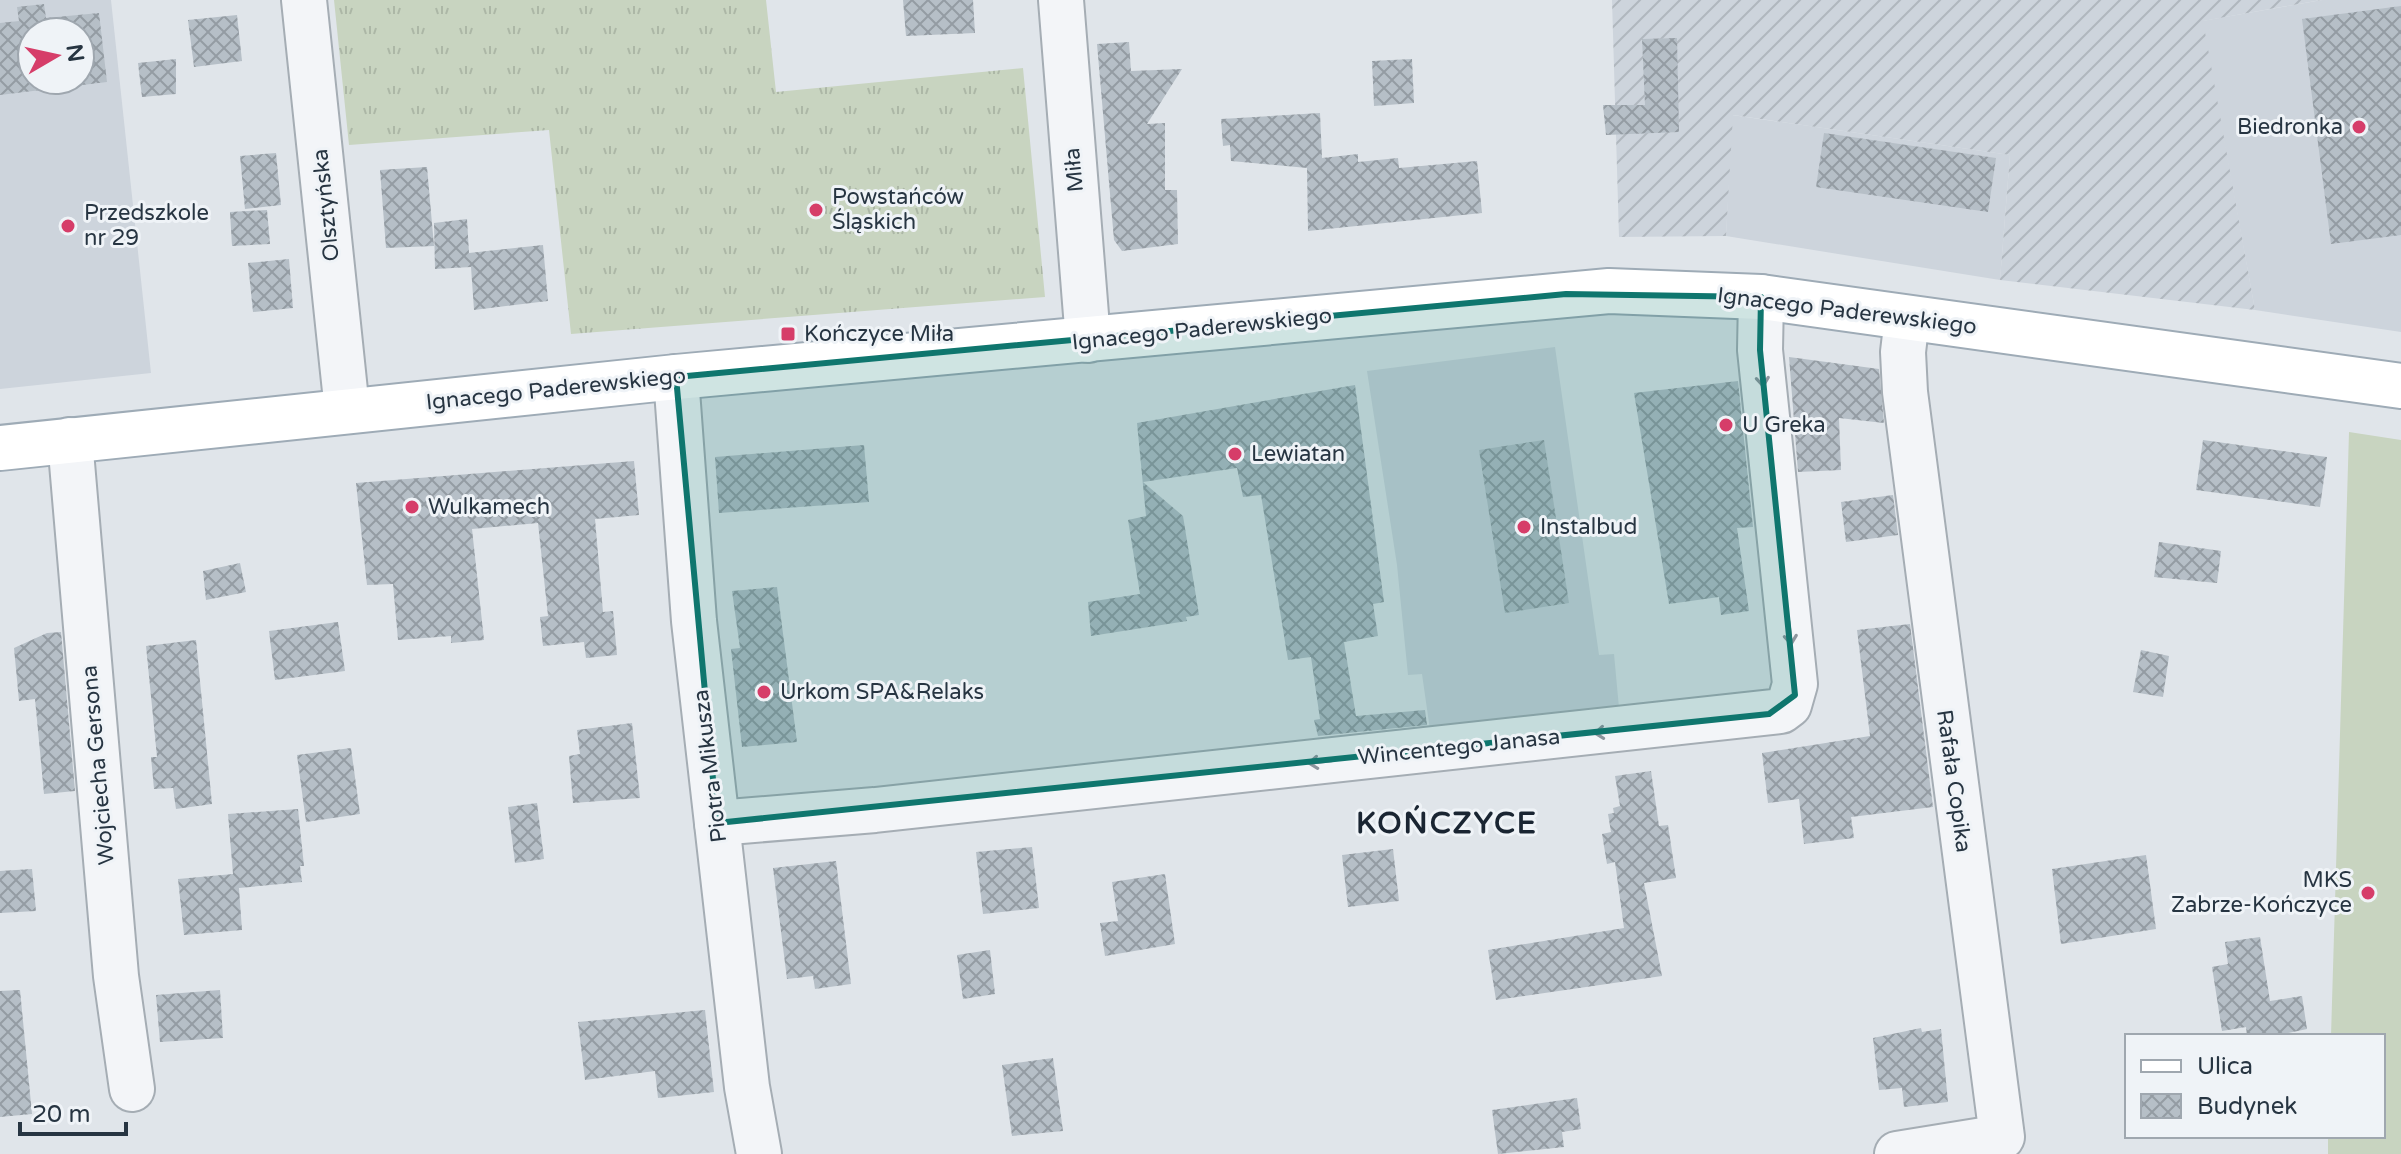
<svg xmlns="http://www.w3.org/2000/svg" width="2401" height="1154" font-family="'Varela Round',sans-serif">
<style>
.built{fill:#cdd4dc;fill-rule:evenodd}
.industrial{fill:url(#industrial-furrows)}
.grass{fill:url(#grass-tufts)}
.garden{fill:#c8d4c0}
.building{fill:url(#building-cross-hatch);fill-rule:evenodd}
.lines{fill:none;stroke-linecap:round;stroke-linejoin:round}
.minor-casing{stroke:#a5adb4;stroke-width:48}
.major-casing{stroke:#9eabb6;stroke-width:48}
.minor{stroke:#f3f5f8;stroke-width:44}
.major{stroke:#fff;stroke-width:44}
.oneway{stroke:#8d959d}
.marked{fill:#0f766e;fill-opacity:0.2;stroke:#0f766e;stroke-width:6;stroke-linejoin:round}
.poi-dot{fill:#d63d69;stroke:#eff3f7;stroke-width:3}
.labels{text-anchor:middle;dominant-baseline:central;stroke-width:6;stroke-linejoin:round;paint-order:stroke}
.poi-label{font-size:22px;fill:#273542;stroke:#eff3f7;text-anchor:start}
.street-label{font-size:22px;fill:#273542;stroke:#eff3f7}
.district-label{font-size:30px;font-weight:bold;letter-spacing:2px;fill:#1a2532;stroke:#eff3f7}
</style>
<defs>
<pattern id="industrial-furrows" width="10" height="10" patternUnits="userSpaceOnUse" patternTransform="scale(2)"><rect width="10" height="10" fill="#cdd4dc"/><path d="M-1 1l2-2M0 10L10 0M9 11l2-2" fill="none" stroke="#b0b7be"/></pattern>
<pattern id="grass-tufts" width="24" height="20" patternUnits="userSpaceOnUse" patternTransform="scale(2)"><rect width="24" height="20" fill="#c8d4c0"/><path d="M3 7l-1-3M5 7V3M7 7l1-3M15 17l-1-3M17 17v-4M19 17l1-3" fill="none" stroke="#acb7a6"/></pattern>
<pattern id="building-cross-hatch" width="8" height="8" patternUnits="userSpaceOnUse" patternTransform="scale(2)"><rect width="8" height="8" fill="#b6bfc7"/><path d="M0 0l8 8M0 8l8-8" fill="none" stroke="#949ca3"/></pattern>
</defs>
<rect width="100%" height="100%" fill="#e0e5ea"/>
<g class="built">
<path d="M0,0H111L151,373L0,389ZM32,32H80V80H32Z"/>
<path d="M2322,0H2401V332L2255,310L2202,21Z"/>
<path d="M1732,115L2010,155L2000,280L1726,236Z"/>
<path d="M1555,347L1599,655L1614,654L1619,708L1430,730L1422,674L1408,675L1397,565L1367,371Z"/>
</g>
<path class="industrial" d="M1612,0H2321L2203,21L2255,310L2000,280L2010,155L1733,115L1726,236L1619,237Z"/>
<path class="grass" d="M334,0H766L776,92L1023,68L1045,297L571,334L549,130L349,145Z"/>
<path class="garden" d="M2349,432L2401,440V1154H2328V1136H2383V1036H2331Z"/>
<g class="building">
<path d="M903,0H973L975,33L906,36Z"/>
<path d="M44,4L46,18L99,13L107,82L0,95V23L19,21L17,7ZM32,32H80V80H32Z"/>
<path d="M2401,6V235L2331,244L2302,19Z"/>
<path d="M237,15L242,61L194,67L188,20Z"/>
<path d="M1677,38L1679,132L1606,135L1603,105H1645L1642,39Z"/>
<path d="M1129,42L1131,71L1182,69L1147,124L1165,123V190H1177L1178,244L1122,251L1114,240L1097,44Z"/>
<path d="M176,59V94L142,97L138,63Z"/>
<path d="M1412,59L1414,103L1374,106L1372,61Z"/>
<path d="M1320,113L1322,158L1358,154V162L1398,158L1399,168L1477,161L1482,213L1308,231L1307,168L1231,161L1230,145L1223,146L1221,119Z"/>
<path d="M1824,133L1996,158L1988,212L1816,187Z"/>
<path d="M276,153L281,205L245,209L240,156Z"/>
<path d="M427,167L434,246L386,248L380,170Z"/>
<path d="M267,210L270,244L232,246L230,212Z"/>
<path d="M467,219L469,253L543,245L548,301L474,310L471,267L435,269L434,223Z"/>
<path d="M289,259L293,308L253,312L248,263Z"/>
<path d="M1789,357L1879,369L1884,423L1839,418L1841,470L1798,472Z"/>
<path d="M1738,381L1753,527L1737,528L1749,611L1721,615L1719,597L1669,604L1634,393Z"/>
<path d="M1355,385L1384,602L1373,604L1378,636L1344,642L1356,716L1425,710L1427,725L1318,736L1314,720L1320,719L1311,657L1288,660L1261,495L1243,497L1237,468L1143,482L1183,516L1199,615L1186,617L1187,621L1091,636L1088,602L1140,594L1128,520L1146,516L1137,423Z"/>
<path d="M1544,440L1569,603L1505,613L1479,450Z"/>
<path d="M2203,440L2327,457L2320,507L2196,490Z"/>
<path d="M864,445L869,502L719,513L715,457Z"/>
<path d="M634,461L639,515L595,519L603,612L613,611L617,655L586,658L584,642L543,646L540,617L548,616L538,523L472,529L484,640L451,643V636L398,640L393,584L367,585L356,483Z"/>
<path d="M1893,495L1898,535L1846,542L1841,502Z"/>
<path d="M2159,542L2221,551L2217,583L2154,577Z"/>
<path d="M240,563L246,592L206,600L203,571Z"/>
<path d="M777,587L797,742L742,747L731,649L740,648L732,591Z"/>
<path d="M338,622L345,671L275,680L269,631Z"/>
<path d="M1910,624L1933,807L1851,817L1854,838L1804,844L1799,799L1768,803L1762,753L1870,736L1857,630Z"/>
<path d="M61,632L75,791L44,794L35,699L19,701L14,648L47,633Z"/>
<path d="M196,640L212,804L176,809L173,788L154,789L151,757H157L146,646Z"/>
<path d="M2141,650L2169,656L2163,697L2133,692Z"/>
<path d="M632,723L640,798L573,803L569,756L580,754L577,730Z"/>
<path d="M351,748L360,814L306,822L297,755Z"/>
<path d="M1651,771L1659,826L1668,825L1676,878L1644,883L1662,976L1496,1000L1488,950L1624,928L1615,862L1607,864L1602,834L1611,832L1608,814L1614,813L1613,808L1620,806L1615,776Z"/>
<path d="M537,803L544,859L515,863L508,807Z"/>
<path d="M298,809L304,866H300L302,882L239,888L242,930L184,935L178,879L233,874L228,814Z"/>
<path d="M1032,847L1039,908L983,914L976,852Z"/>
<path d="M1393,849L1399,901L1348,907L1342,855Z"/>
<path d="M2146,855L2156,929L2061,944L2052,869Z"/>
<path d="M836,861L851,984L815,989L813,976L787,979L773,868Z"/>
<path d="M32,869L36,911L0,913V871Z"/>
<path d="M1165,874L1175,944L1105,956L1100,923L1118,921L1112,882Z"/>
<path d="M2260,937L2270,1001L2302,996L2307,1029L2275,1036H2247L2246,1027L2222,1031L2212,967L2228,964L2225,942Z"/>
<path d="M990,950L995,994L963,999L957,955Z"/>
<path d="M20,990L32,1114L0,1117V991Z"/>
<path d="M220,990L223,1038L160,1042L156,995Z"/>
<path d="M705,1010L714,1092L658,1098L655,1071L585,1080L578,1022Z"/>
<path d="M1921,1028L1922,1032L1941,1029L1948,1102L1904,1107L1902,1088L1879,1090L1873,1038Z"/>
<path d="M1053,1058L1063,1131L1012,1136L1002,1065Z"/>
<path d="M1577,1098L1581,1129L1562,1132L1564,1147L1498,1154L1492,1110Z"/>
</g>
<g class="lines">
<g class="minor-casing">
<g id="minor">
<path d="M304,0L347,410"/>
<path d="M1061,0L1088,340"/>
<path d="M676,377L694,621L747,1087L759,1154"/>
<path d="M70,440L116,976L132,1089"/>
<path d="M717,823L875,810L1781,711L1789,705L1795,684L1760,350L1761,297"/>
<path d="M1897,1154L2002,1137L1905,392L1903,352L1907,318"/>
</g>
</g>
<g class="major-casing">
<path id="major" d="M0,448L676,377L1609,291L1761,297L2401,386"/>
</g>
<use href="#minor" class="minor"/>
<use href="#major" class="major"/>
</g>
<defs><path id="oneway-shaft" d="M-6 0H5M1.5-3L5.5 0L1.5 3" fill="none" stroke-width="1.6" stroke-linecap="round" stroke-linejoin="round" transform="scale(2)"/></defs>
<g class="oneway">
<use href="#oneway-shaft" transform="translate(1762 375) rotate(84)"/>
<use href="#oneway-shaft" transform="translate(1790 633) rotate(84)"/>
<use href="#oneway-shaft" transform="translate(1606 732) rotate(174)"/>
<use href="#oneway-shaft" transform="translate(1320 762) rotate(174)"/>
</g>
<path class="marked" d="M1566,294L1761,297L1760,350L1795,695L1769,714L717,823L676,377Z"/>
<g class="poi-dot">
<circle cx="2359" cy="127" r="8"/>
<circle cx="816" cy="210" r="8"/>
<circle cx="68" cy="226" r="8"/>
<rect x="780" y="326" width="16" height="16" rx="4"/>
<circle cx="1726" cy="425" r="8"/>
<circle cx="1235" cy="454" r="8"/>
<circle cx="412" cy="507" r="8"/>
<circle cx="1524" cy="527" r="8"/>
<circle cx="764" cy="692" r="8"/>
<circle cx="2368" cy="893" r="8"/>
</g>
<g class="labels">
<g class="poi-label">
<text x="2343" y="127" text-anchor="end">Biedronka</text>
<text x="832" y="197">Powstańców<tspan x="832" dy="25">Śląskich</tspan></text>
<text x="84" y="213">Przedszkole<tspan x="84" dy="25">nr 29</tspan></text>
<text x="804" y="334">Kończyce Miła</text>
<text x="1742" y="425">U Greka</text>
<text x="1251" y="454">Lewiatan</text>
<text x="428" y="507">Wulkamech</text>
<text x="1540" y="527">Instalbud</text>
<text x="780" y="692">Urkom SPA&amp;Relaks</text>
<text x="2352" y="880" text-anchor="end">MKS<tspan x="2352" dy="25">Zabrze-Kończyce</tspan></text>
</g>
<g class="street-label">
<text transform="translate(1074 170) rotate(-95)">Miła</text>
<text transform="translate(326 205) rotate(-96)">Olsztyńska</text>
<text transform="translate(1847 311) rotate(7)">Ignacego Paderewskiego</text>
<text transform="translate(1202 329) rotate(-6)">Ignacego Paderewskiego</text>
<text transform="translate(556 389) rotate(-6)">Ignacego Paderewskiego</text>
<text transform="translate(1459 747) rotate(-6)">Wincentego Janasa</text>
<text transform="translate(98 765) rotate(-95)">Wojciecha Gersona</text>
<text transform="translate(710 766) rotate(-97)">Piotra Mikusza</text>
<text transform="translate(1954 781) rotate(82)">Rafała Copika</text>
</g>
<g class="district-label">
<text x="1447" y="823">KOŃCZYCE</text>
</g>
</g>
<rect x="2125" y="1034" width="260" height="104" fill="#eff3f7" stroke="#9fa7af" stroke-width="2"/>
<rect x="2141" y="1060" width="40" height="12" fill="#ffffff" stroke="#9fa7af" stroke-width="2"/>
<text x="2197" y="1074" font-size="24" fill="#273542">Ulica</text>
<rect x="2141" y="1094" width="40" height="24" fill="url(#building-cross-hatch)" stroke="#9fa7af" stroke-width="2"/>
<text x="2197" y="1114" font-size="24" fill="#273542">Budynek</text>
<g transform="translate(56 56) rotate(81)"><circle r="38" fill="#eff3f7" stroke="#9fa7af" stroke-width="2"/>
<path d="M0-6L14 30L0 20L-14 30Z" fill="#d63d69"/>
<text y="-12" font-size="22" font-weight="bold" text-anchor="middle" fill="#273542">N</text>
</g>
<path d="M20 1122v12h106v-12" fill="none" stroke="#273542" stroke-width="4"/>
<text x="32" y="1122" font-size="24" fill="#273542" stroke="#eff3f7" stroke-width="6" paint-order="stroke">20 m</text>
</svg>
